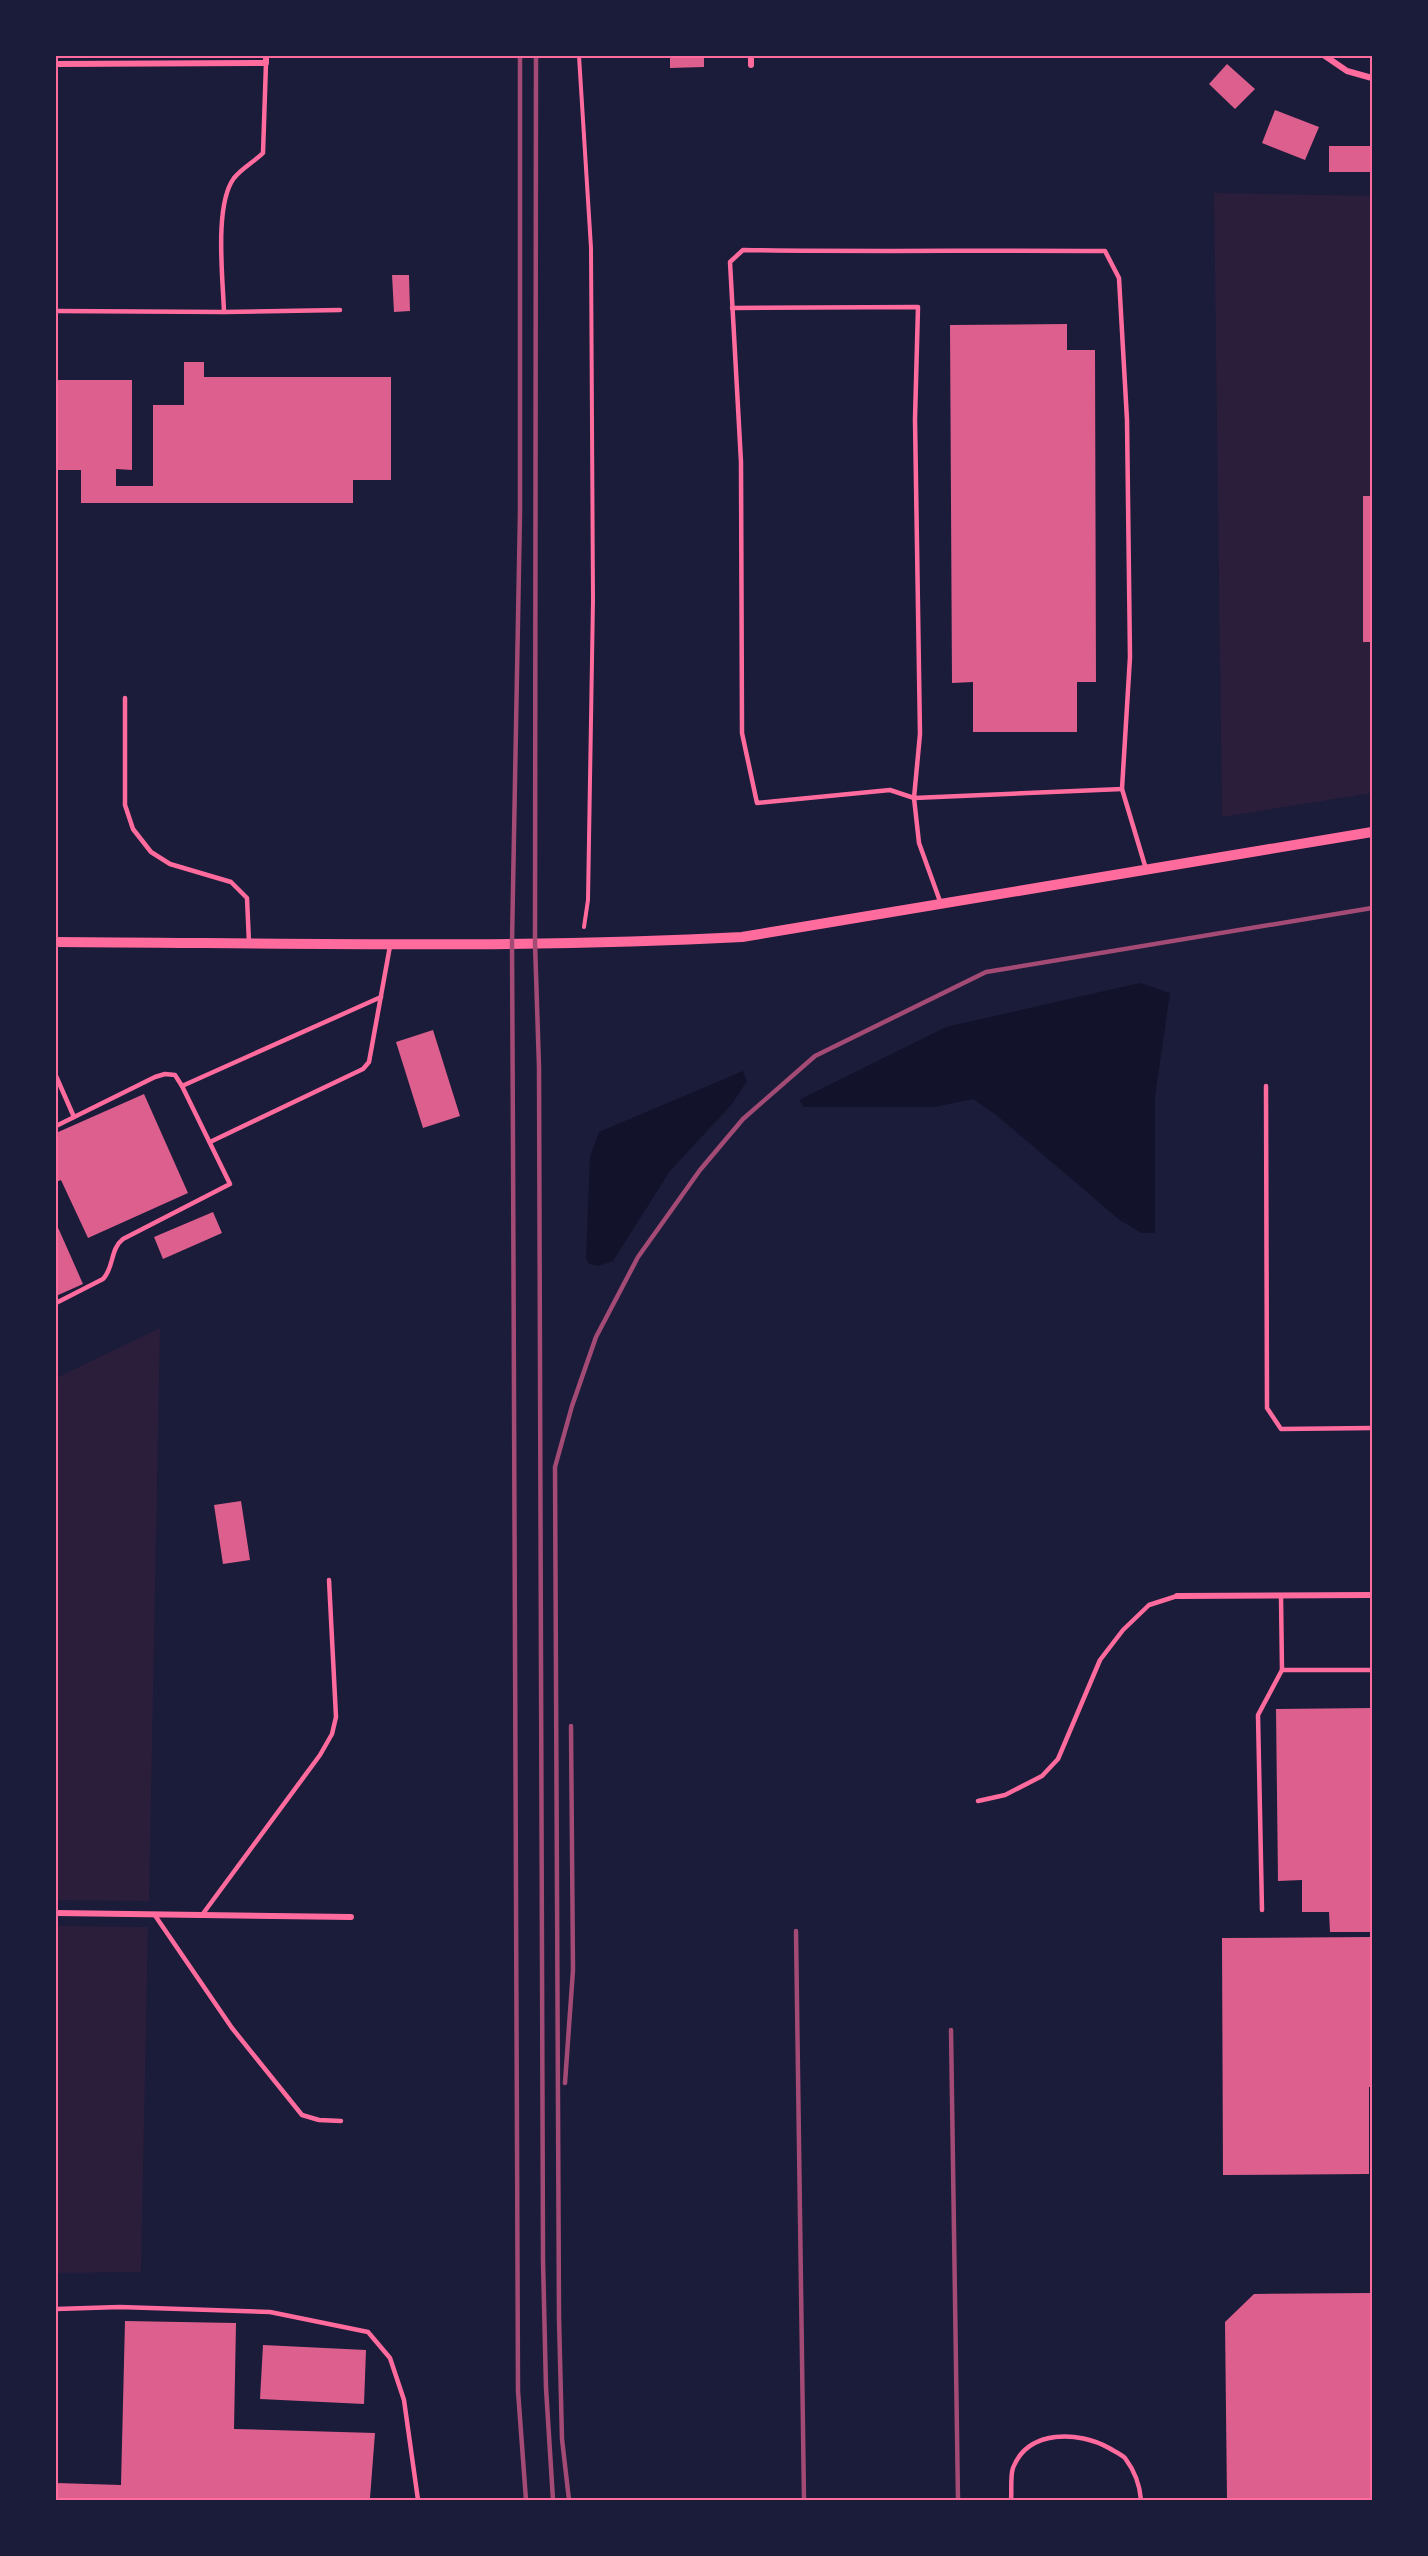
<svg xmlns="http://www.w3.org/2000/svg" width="1428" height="2556" font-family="'Fira Sans',sans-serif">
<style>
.green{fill:#2a1e3b}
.water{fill:#12122b}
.building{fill:#dd5f8e}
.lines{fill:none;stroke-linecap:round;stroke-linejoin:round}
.path{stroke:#ff6b9d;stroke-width:4}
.service{stroke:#ff6b9d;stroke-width:4.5}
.minor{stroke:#ff6b9d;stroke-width:6}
.tertiary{stroke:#ff6b9d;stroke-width:10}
.rail{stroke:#a44b75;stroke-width:4.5}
.neatline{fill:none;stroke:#ff6b9d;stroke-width:2}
</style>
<rect width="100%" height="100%" fill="#1b1b3a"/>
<g class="green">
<path d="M1214,193L1372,196V793L1222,817Z"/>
<path d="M160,1328L149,1901L56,1900V1378Z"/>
<path d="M56,1926L148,1927L141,2272L56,2273Z"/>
</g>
<g class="water">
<path d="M1140,983L1170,993L1155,1097V1233H1142L1121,1221L995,1114L973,1099L934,1107H804L799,1100L946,1027Z"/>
<path d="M743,1071L747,1081L732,1104L670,1171L613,1261L598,1266L589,1264L586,1259L590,1157L599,1132Z"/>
</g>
<g class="building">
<path d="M670,56H704V67L670,68Z"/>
<path d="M1227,64L1255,89L1235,109L1209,84Z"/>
<path d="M1275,110L1319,127L1305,160L1262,143Z"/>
<rect x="1329" y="146" width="43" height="26"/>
<path d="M392,275H409L410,311L394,312Z"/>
<path d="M1067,324V350H1095L1096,682H1077V732H973V682L952,683L950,325Z"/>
<path d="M184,362H204V377H391V480H353V503H81V470H56V380H132V470L116,469V486H153V405H184Z"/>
<rect x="1363" y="496" width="9" height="146"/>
<path d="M433,1030L460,1116L423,1128L396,1042Z"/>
<path d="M144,1094L188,1193L88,1238L61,1180L56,1182V1133Z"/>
<path d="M213,1212L222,1233L163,1259L154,1237Z"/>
<path d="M56,1223L83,1284L56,1296Z"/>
<path d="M241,1501L250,1560L223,1564L214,1505Z"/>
<path d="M1372,1708V1932H1330L1329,1912H1302V1880L1278,1881L1276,1709Z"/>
<path d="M1372,1937V2087H1369V2174L1223,2175L1222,1938Z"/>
<path d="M1372,2293V2500H1227L1225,2322L1254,2294Z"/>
<path d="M125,2321L236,2323L234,2429L375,2433L370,2498H365V2500H56V2483L121,2485Z"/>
<path d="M263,2345L366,2350L364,2404L260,2399Z"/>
<rect x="1098" y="2498" width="24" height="2"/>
</g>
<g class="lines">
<path class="path" d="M579,56L591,248L593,600L588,900L584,927"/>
<g class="service">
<path d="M732,308L918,307L915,419L920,734L914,798L1122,789"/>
<path d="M56,311L224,312L340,310"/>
<path d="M224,312C223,279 214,205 234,178C242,168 255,161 263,153L266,63"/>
<path d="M125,698V805L133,829L151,852L170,864L231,882L247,898L249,943"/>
<path d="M941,904L919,843L914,798L890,790L757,803L742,733L741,462L730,262L743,250C864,252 984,250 1105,251L1119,278L1127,420L1130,657L1122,789L1146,869"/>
<path d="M56,1076L74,1117"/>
<path d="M182,1086L381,997"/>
<path d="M1266,1086L1267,1408L1281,1429L1372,1428"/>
<path d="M56,1126L155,1077L165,1074L175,1075L182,1086L230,1184L123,1239C110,1249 114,1268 103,1279L56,1303"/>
<path d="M210,1142L363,1069L369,1062L390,946"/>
<path d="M1282,1670H1372"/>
<path d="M978,1801L1005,1795L1042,1776L1058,1759L1100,1660L1123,1630L1149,1605L1177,1596"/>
<path d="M1262,1910L1258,1715L1282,1670L1281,1597"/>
<path d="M154,1914L232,2028L302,2115L319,2120L341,2121"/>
<path d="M202,1915L320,1755L332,1734L336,1717L329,1580"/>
<path d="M56,2309L120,2307L270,2312L368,2332L390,2358L404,2400L418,2500"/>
<path d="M1011,2500C1012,2491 1010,2477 1013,2468C1028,2429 1079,2431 1109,2448C1114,2451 1121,2454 1125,2458C1134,2470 1140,2486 1141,2500"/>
</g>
<g class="minor">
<path d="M751,56V65"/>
<path d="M1325,56L1347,71L1372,78"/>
<path d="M56,64L266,63V56"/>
<path d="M1177,1596L1372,1595"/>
<path d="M56,1913L351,1917"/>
</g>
<path class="tertiary" d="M56,942C284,943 514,949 742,937L1372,832"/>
<g class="rail">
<path d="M520,56V512L512,943L513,1147L518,2391L526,2500"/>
<path d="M536,56L535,943L539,1067L543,2260L546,2388L553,2500"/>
<path d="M796,1931L804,2500"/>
<path d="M951,2030L958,2500"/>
<path d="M565,2083L573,1970L571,1726"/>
<path d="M569,2500L562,2439L559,2318L555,1467L572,1406L596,1337L638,1257L700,1170L743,1119L815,1056L986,972L1372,908"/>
</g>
</g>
<rect width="1428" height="2556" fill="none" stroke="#1b1b3a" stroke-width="114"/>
<rect x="57" y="57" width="1314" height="2442" class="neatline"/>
</svg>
